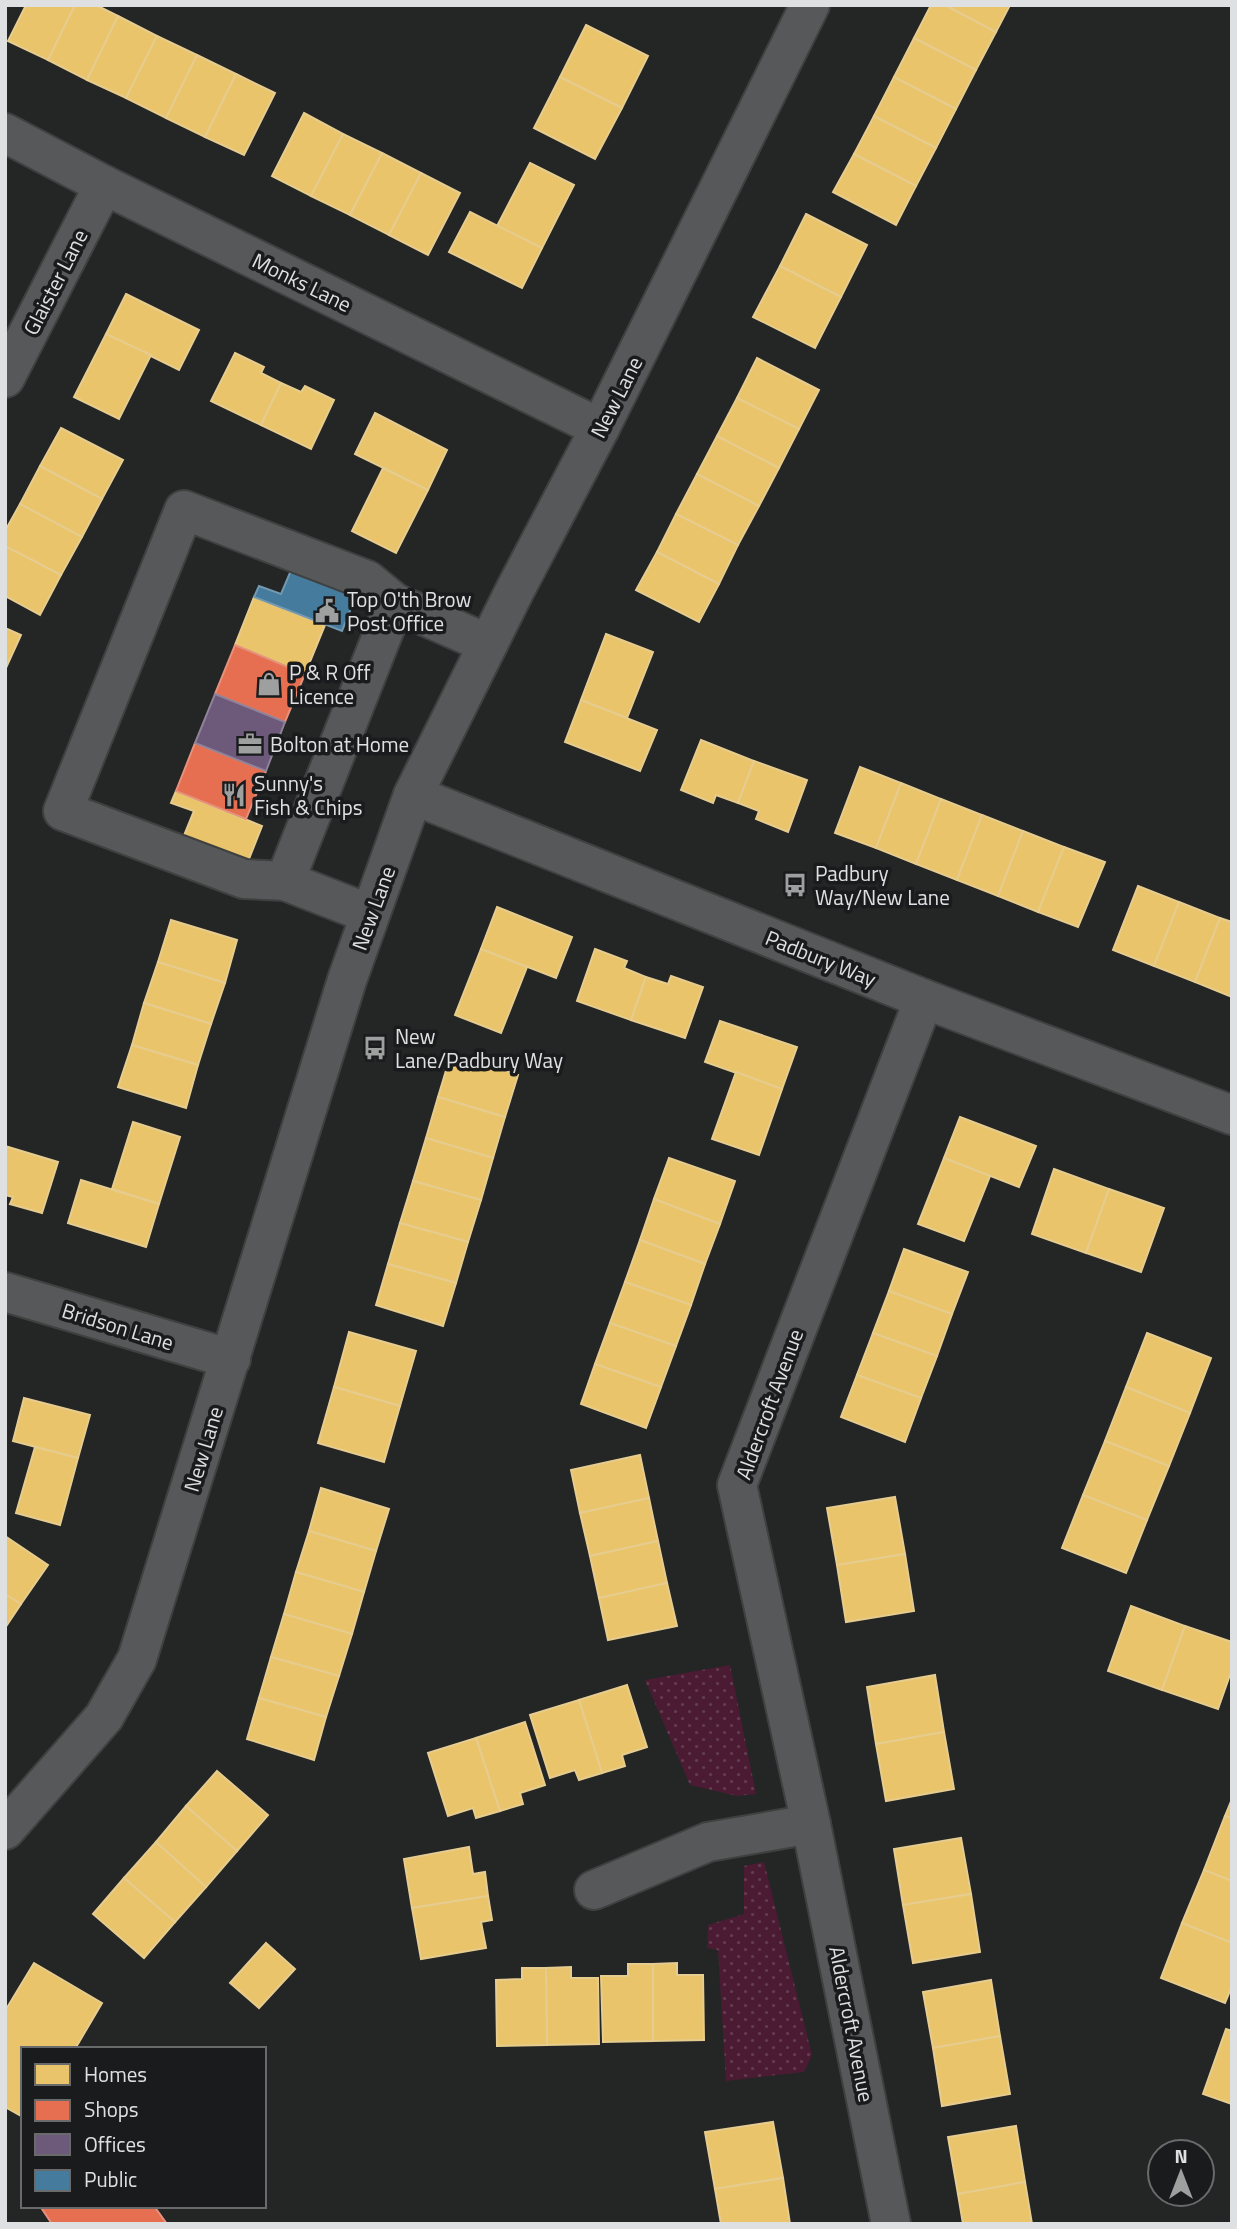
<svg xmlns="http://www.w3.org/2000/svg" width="1237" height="2229" font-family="'Titillium Web',sans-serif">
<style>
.green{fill:url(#green-dots)}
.homes{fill:#e9c46a;stroke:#e6cc8e;stroke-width:2}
.shops{fill:#e76f51;stroke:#e5917c;stroke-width:2}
.offices{fill:#6d597a;stroke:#8f8299;stroke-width:2}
.public{fill:#457b9d;stroke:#7399b1;stroke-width:2}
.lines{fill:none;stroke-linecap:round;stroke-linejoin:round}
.minor-casing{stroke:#3f4040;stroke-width:42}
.minor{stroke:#575859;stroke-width:38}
.labels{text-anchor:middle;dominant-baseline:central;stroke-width:7;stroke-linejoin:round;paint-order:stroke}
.street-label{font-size:21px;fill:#dfe0e1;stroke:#191b1d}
.poi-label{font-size:21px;fill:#dfe0e1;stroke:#191b1d;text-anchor:start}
</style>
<defs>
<pattern id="green-dots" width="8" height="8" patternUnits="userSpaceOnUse" patternTransform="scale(1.75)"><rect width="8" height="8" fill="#4a1b32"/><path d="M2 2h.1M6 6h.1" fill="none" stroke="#643c4f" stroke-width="1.8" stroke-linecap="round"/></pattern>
</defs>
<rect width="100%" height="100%" fill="#242525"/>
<g class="green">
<path d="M730,1665L756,1794L737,1796L690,1785L645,1680Z"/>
<path d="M764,1862L812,2055L804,2072L726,2081L718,1950L707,1948L708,1925L744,1914V1866Z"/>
</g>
<g class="homes">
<path d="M26,5H75L48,60L8,41Z"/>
<path d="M75,5H96L118,16L87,80L48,60Z"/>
<path d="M931,5H945L996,32L976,70L914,38Z"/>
<path d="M945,5H1010L996,32Z"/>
<path d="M118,16L157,36L126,98L87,80Z"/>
<path d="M586,25L648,56L622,108L560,77Z"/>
<path d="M157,36L197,55L166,118L126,98Z"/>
<path d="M914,38L976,70L956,109L894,77Z"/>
<path d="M197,55L236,74L205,137L166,118Z"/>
<path d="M236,74L275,93L244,155L205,137Z"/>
<path d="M560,77L622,108L595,159L534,128Z"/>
<path d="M894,77L956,109L936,148L874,116Z"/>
<path d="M304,113L343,134L311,196L272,176Z"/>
<path d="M874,116L936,148L916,186L854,154Z"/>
<path d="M343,134L382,153L350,215L311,196Z"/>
<path d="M382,153L421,173L389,235L350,215Z"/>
<path d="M854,154L916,186L896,225L833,192Z"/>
<path d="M530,163L574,185L542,248L497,226Z"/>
<path d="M421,173L460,193L428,255L389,235Z"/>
<path d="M470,212L542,248L522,288L449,252Z"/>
<path d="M806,214L867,245L841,297L780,266Z"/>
<path d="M780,266L841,297L815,348L753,317Z"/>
<path d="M126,294L199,330L179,370L106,334Z"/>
<path d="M106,334L151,355L119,419L74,397Z"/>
<path d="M235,353L264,367L261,373L281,383L261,425L211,401Z"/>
<path d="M757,358L819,390L799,429L737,398Z"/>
<path d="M281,383L301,392L305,386L334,400L311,449L261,425Z"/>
<path d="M737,398L799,429L779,468L717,436Z"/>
<path d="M375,413L447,450L428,490L355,454Z"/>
<path d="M61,428L123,460L102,499L40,466Z"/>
<path d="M717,436L779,468L759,506L697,474Z"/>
<path d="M40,466L102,499L82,537L20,504Z"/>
<path d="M383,468L428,490L396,553L352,531Z"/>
<path d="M697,474L759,506L738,545L676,514Z"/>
<path d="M20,504L82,537L61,575L5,546V531Z"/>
<path d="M676,514L738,545L719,584L657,552Z"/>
<path d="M5,546L61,575L40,615L5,596Z"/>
<path d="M657,552L719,584L699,622L636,590Z"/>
<path d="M254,597L325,625L305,674L235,645Z"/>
<path d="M5,628L21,635L5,670Z"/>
<path d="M606,634L653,652L627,718L581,700Z"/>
<path d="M581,700L657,730L640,771L565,742Z"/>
<path d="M701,740L754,761L738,803L716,795L713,803L681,790Z"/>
<path d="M754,761L807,780L788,832L756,819L759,811L738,803Z"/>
<path d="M860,767L901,783L876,848L835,833Z"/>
<path d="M901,783L941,799L916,864L876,848Z"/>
<path d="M176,791L262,826L247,864L183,838L194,811L171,803Z"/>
<path d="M941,799L982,815L957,880L916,864Z"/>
<path d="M982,815L1023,831L998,896L957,880Z"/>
<path d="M1023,831L1064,847L1038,912L998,896Z"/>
<path d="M1064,847L1105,862L1078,927L1038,912Z"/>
<path d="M1138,886L1179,902L1154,966L1113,950Z"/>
<path d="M1179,902L1220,918L1195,982L1154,966Z"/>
<path d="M497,907L572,937L556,978L481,949Z"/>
<path d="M1220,918L1232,922V997L1195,982Z"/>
<path d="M171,920L237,940L225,983L158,962Z"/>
<path d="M481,949L527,967L501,1033L455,1015Z"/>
<path d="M595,949L627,961L624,968L646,977L631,1020L577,1001Z"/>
<path d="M158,962L225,983L211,1024L144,1003Z"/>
<path d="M671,976L703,987L685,1038L631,1020L646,977L668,984Z"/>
<path d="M144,1003L211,1024L198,1065L132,1045Z"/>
<path d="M720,1021L797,1047L782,1089L705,1062Z"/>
<path d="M132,1045L198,1065L186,1108L118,1087Z"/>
<path d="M451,1054L518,1075L505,1117L438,1097Z"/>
<path d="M736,1072L782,1089L759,1155L712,1139Z"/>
<path d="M438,1097L505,1117L493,1158L426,1138Z"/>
<path d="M960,1117L1036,1146L1019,1187L944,1158Z"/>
<path d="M133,1122L180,1137L159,1204L112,1189Z"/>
<path d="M426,1138L493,1158L481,1200L413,1181Z"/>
<path d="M5,1146L58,1162L42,1213L10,1204L13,1197L5,1195Z"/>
<path d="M669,1158L735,1181L720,1224L654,1199Z"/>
<path d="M944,1158L990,1176L964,1241L918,1224Z"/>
<path d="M1054,1169L1109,1189L1086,1253L1032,1234Z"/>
<path d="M81,1180L159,1204L146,1247L68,1223Z"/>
<path d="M413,1181L481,1200L468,1242L400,1223Z"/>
<path d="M1109,1189L1164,1208L1141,1272L1086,1253Z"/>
<path d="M654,1199L720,1224L705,1264L640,1240Z"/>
<path d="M400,1223L468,1242L456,1283L388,1264Z"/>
<path d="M640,1240L705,1264L691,1305L625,1282Z"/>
<path d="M904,1249L968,1272L952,1314L889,1291Z"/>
<path d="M388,1264L456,1283L443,1326L376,1305Z"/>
<path d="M625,1282L691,1305L676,1346L610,1323Z"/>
<path d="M889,1291L952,1314L937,1356L873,1333Z"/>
<path d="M610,1323L676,1346L661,1387L595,1364Z"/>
<path d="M349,1332L416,1351L400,1406L334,1387Z"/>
<path d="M873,1333L937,1356L921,1398L857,1375Z"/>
<path d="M1147,1333L1211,1358L1190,1413L1126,1387Z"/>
<path d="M595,1364L661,1387L646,1428L581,1404Z"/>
<path d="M857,1375L921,1398L905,1442L841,1417Z"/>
<path d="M334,1387L400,1406L384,1462L318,1443Z"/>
<path d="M1126,1387L1190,1413L1169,1466L1105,1441Z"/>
<path d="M24,1398L90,1415L78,1458L13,1441Z"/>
<path d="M1105,1441L1169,1466L1147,1520L1083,1495Z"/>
<path d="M35,1447L78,1458L60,1525L16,1513Z"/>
<path d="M640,1455L649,1498L580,1513L571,1470Z"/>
<path d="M321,1488L389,1509L376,1551L309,1531Z"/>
<path d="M1083,1495L1147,1520L1126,1573L1062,1548Z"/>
<path d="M895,1497L905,1554L837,1565L827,1508Z"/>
<path d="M649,1498L658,1541L590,1556L580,1513Z"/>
<path d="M309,1531L376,1551L364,1592L296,1572Z"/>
<path d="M5,1536L48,1565L21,1604L5,1594Z"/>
<path d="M658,1541L667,1583L599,1598L590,1556Z"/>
<path d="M905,1554L914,1611L846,1622L837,1565Z"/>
<path d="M296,1572L364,1592L352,1634L284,1614Z"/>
<path d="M667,1583L677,1626L608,1640L599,1598Z"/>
<path d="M5,1594L21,1604L5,1628Z"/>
<path d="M1131,1606L1185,1626L1162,1690L1108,1671Z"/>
<path d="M284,1614L352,1634L339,1676L271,1657Z"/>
<path d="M1185,1626L1232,1642V1669L1218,1709L1162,1690Z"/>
<path d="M271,1657L339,1676L326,1717L259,1698Z"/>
<path d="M935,1675L944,1732L876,1744L867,1687Z"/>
<path d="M627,1685L647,1747L622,1755L625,1766L602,1773L579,1700Z"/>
<path d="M259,1698L326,1717L314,1760L247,1739Z"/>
<path d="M579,1700L602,1773L579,1780L575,1770L550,1778L530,1715Z"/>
<path d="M525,1722L545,1785L520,1793L523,1804L500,1811L476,1738Z"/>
<path d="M944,1732L954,1789L886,1801L876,1744Z"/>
<path d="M476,1738L500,1811L476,1818L473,1808L448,1816L428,1753Z"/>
<path d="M217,1771L268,1815L237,1851L186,1806Z"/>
<path d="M1232,1799V1818L1225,1816Z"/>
<path d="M186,1806L237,1851L206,1887L156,1842Z"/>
<path d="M1225,1816L1232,1818V1881L1204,1870Z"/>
<path d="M961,1838L971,1894L903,1905L894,1849Z"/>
<path d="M156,1842L206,1887L175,1922L124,1878Z"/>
<path d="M469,1847L473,1874L485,1872L488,1896L412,1908L404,1859Z"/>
<path d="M1204,1870L1232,1881V1943L1182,1923Z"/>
<path d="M124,1878L175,1922L144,1958L93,1914Z"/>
<path d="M971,1894L980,1952L913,1963L903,1905Z"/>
<path d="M488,1896L492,1920L481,1922L486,1948L421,1959L412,1908Z"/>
<path d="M1182,1923L1232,1943V1986L1225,2003L1161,1978Z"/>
<path d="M266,1943L295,1969L259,2008L230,1983Z"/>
<path d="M34,1963L102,2003L75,2049H23V2117L5,2107V2011Z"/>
<path d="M677,1963V1975H703L704,2040L653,2041V1964Z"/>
<path d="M628,1964H653V2041L603,2042L601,1976H628Z"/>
<path d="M571,1967V1978H598L599,2044L547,2045L546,1968Z"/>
<path d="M522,1968H546L547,2045L497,2046L496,1980L522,1979Z"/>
<path d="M991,1980L1000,2036L933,2048L923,1992Z"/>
<path d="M1226,2029L1232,2031V2104L1203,2094Z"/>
<path d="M1000,2036L1010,2094L942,2106L933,2048Z"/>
<path d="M773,2122L783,2178L715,2189L705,2132Z"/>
<path d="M1016,2126L1025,2182L958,2194L948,2137Z"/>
<path d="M783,2178L790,2224H721L715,2189Z"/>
<path d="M1025,2182L1032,2224H963L958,2194Z"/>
</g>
<g class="shops">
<path d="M235,645L305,674L285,722L215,694Z"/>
<path d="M195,743L266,771L246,819L176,791Z"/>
<path d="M40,2206H154L167,2224H52Z"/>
</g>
<path class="offices" d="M215,694L285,722L266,771L195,743Z"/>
<path class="public" d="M292,568L357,593L342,631L254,597L259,586L281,594Z"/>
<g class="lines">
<g class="minor-casing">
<g id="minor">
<path d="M5,133L104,185L600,428"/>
<path d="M5,378L104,185"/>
<path d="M413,795L924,999L1232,1115"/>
<path d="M285,881L244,879L63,811L184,510L367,580L395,603"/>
<path d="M370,914L285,881L395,603L488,644"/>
<path d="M5,1292L231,1359"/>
<path d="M5,1830L104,1717L137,1659L347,980L413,795L515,590L600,428L810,5"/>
<path d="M594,1890L708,1842L811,1824"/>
<path d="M891,2224L811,1824L737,1485L924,999"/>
</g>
</g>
<use href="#minor" class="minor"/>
</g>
<defs>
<g id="civic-bare" transform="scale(1.89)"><path d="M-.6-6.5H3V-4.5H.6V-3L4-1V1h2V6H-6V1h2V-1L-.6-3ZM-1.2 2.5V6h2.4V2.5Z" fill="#9e9f9f" stroke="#191b1d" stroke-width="2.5" paint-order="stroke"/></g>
<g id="shop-bare" transform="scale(1.89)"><path d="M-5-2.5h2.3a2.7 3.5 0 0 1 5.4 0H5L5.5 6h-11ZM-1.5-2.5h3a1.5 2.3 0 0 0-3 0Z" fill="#9e9f9f" stroke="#191b1d" stroke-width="2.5" paint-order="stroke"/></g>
<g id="office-bare" transform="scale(1.89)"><path d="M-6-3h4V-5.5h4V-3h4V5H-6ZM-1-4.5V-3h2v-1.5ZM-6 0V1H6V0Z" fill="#9e9f9f" stroke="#191b1d" stroke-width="2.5" paint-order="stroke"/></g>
<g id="restaurant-bare" transform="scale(1.89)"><path d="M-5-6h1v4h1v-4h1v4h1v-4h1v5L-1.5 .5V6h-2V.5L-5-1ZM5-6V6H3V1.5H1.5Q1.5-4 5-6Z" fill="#9e9f9f" stroke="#191b1d" stroke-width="2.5" paint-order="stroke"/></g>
<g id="bus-bare" transform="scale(1.89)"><path d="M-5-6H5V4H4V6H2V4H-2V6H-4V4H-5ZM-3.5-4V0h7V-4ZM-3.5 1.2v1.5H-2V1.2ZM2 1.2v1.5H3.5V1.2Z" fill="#9e9f9f" stroke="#191b1d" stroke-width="2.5" paint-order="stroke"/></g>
</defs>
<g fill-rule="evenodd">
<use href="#civic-bare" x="327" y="611"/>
<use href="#shop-bare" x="269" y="684"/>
<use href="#office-bare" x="250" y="744"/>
<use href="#restaurant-bare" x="234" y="795"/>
<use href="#bus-bare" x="795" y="885"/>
<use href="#bus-bare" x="375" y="1048"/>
</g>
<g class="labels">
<g class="street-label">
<text transform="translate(55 282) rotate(-63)">Glaister Lane</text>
<text transform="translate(302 282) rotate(26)">Monks Lane</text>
<text transform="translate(616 397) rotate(-63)">New Lane</text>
<text transform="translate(373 908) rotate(-70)">New Lane</text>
<text transform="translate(821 958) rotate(22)">Padbury Way</text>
<text transform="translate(118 1326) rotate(17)">Bridson Lane</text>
<text transform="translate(769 1404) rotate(-70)">Aldercroft Avenue</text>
<text transform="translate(203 1449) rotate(-73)">New Lane</text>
<text transform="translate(852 2024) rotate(79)">Aldercroft Avenue</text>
</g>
<g class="poi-label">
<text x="347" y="599">Top O'th Brow<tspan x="347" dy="24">Post Office</tspan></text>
<text x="289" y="672">P &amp; R Off<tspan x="289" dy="24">Licence</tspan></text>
<text x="270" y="744">Bolton at Home</text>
<text x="254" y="783">Sunny's<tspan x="254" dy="24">Fish &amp; Chips</tspan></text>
<text x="815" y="873">Padbury<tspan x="815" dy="24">Way/New Lane</tspan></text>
<text x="395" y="1036">New<tspan x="395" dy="24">Lane/Padbury Way</tspan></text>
</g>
</g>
<rect width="1237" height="2229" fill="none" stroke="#dfe0e1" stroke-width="14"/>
<rect x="21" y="2047" width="245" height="161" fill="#191b1d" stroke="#686a6b" stroke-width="2"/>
<rect x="35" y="2064" width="35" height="21" fill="#e9c46a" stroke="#686a6b" stroke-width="2"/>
<text x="84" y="2082" font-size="21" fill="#dfe0e1">Homes</text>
<rect x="35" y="2100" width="35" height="21" fill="#e76f51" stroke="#686a6b" stroke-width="2"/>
<text x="84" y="2117" font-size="21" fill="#dfe0e1">Shops</text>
<rect x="35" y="2134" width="35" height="21" fill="#6d597a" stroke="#686a6b" stroke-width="2"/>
<text x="84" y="2152" font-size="21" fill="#dfe0e1">Offices</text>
<rect x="35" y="2170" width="35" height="21" fill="#457b9d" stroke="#686a6b" stroke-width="2"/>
<text x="84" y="2187" font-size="21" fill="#dfe0e1">Public</text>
<g transform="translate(1181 2173)"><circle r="33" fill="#191b1d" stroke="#686a6b" stroke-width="2"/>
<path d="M0-5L12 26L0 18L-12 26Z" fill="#9e9f9f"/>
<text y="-10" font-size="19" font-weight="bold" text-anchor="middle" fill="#dfe0e1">N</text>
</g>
</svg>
